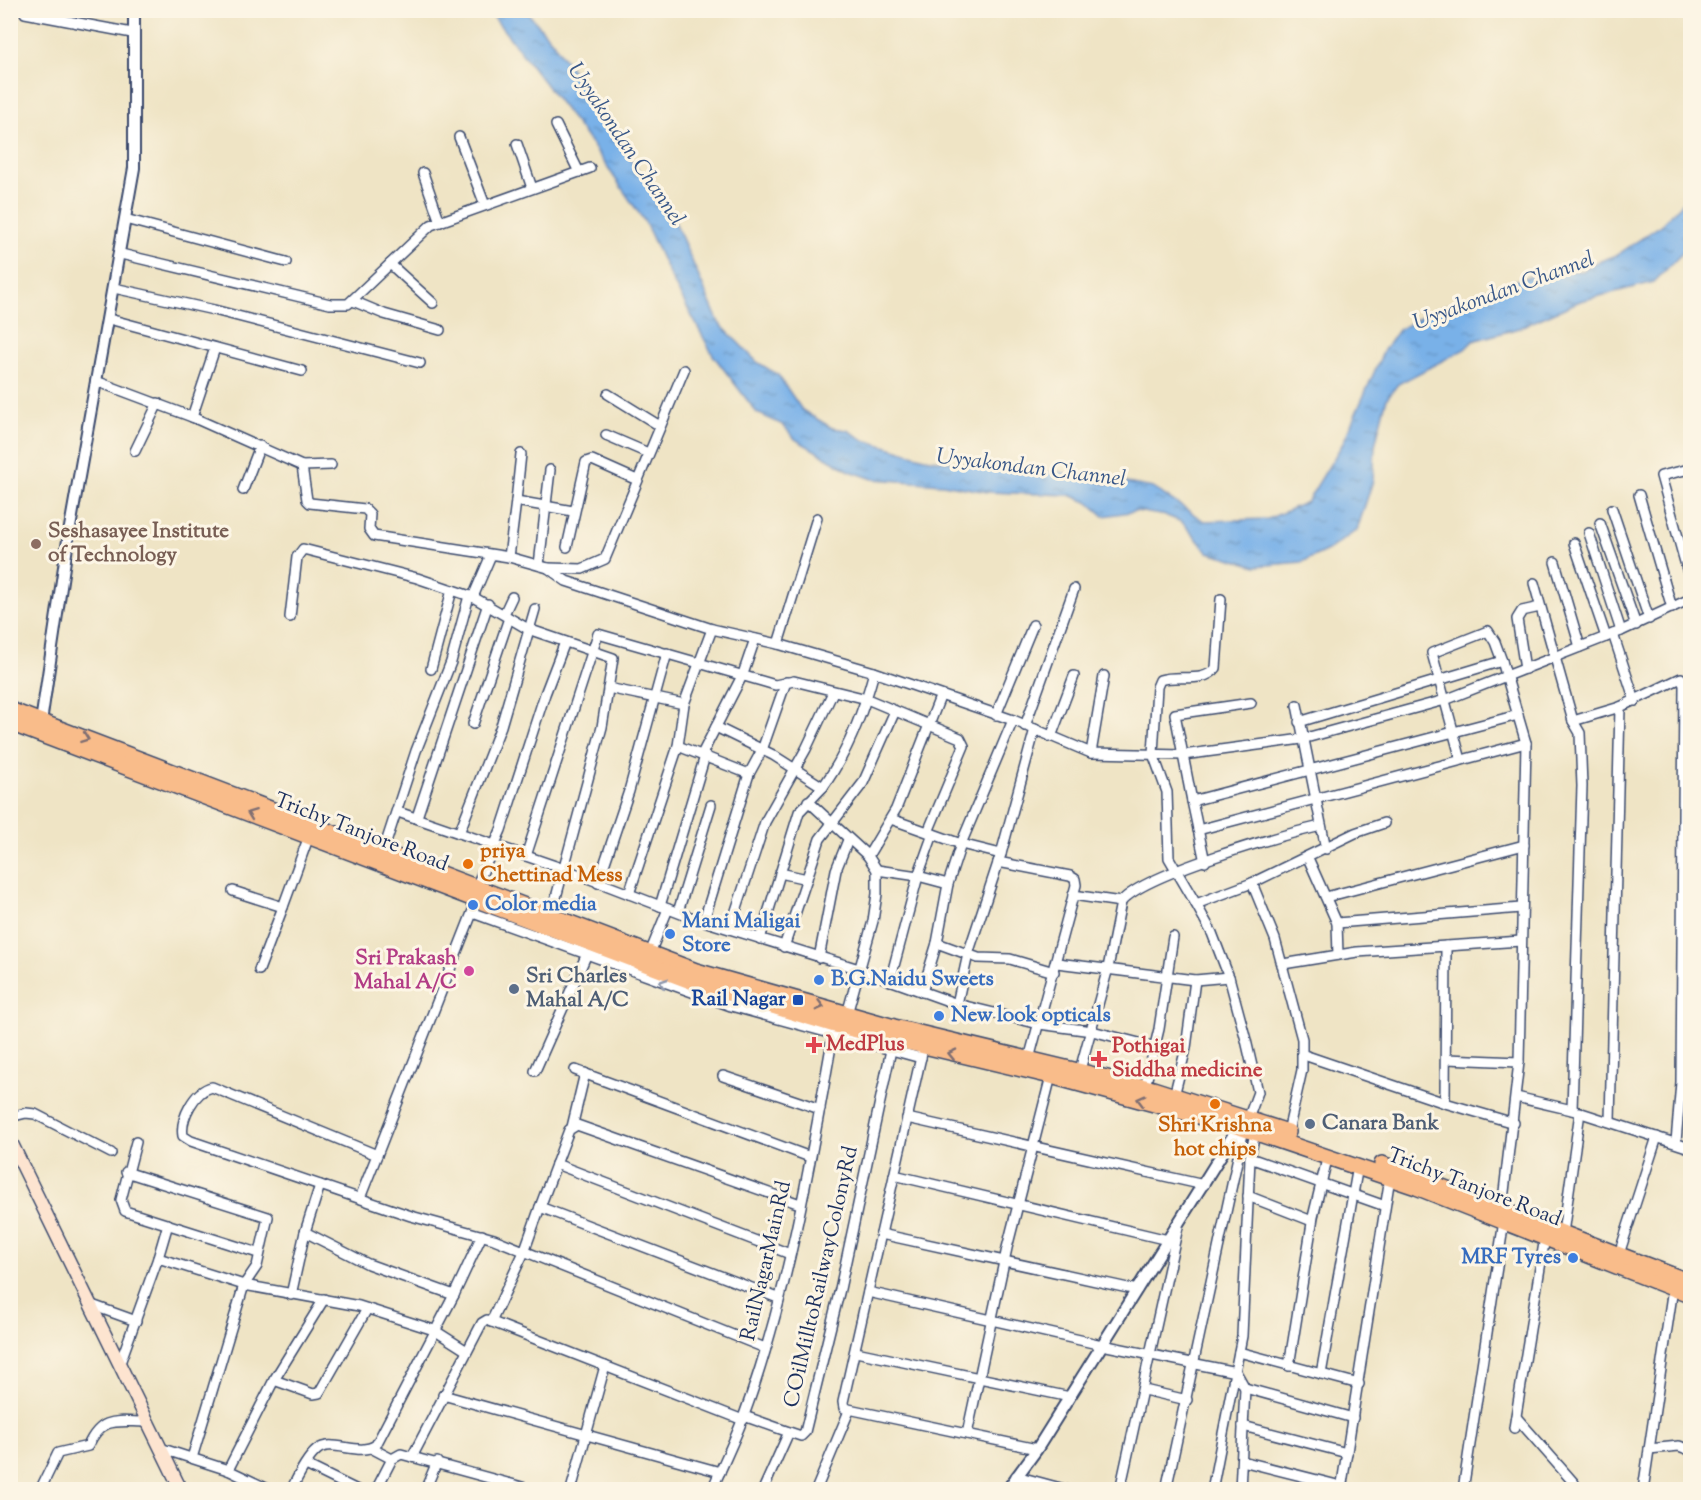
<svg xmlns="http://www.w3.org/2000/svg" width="1701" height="1500" font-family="'Sorts Mill Goudy',serif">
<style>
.water{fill:url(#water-ripples);stroke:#4a70a3;stroke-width:1.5}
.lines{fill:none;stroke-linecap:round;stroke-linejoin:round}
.minor-casing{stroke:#3b4a6d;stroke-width:12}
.tertiary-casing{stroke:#3b4a6d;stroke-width:14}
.secondary-casing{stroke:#3b4a6d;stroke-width:15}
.trunk-casing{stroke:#3b4a6d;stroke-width:18}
.minor{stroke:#fff;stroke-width:9}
.tertiary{stroke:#fff;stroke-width:10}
.secondary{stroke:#fde4d0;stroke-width:12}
.trunk{stroke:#f9bc8a;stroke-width:15}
.oneway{stroke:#7f6e72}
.oneway2{stroke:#8d97ae}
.education-dot{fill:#8d6e63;stroke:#fcf5e5;stroke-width:2}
.food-dot{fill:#e8710a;stroke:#fcf5e5;stroke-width:2}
.shop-dot{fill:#3f7fe0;stroke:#fcf5e5;stroke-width:2}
.hotel-dot{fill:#d1479c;stroke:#fcf5e5;stroke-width:2}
.service-dot{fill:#5c6f8a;stroke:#fcf5e5;stroke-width:2}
.transit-dot{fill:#1a4fb4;stroke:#fcf5e5;stroke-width:2}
.health-dot{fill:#e0444e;stroke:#fcf5e5;stroke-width:2}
.labels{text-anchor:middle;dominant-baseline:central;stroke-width:6;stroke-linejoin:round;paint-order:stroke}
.education-label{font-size:21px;font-weight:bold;fill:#785e54;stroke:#fcf5e5;text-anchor:start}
.street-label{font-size:21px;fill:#1b2f5e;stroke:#fcf5e5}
.food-label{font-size:21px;font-weight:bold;fill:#c56008;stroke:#fcf5e5;text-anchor:start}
.shop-label{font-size:21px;font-weight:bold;fill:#366cbe;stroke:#fcf5e5;text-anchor:start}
.hotel-label{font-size:21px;font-weight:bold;fill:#b23c85;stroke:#fcf5e5;text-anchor:end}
.service-label{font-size:21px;font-weight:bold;fill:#4e5e75;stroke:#fcf5e5;text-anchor:start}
.transit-label{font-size:21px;font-weight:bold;fill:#164399;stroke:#fcf5e5;text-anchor:end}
.health-label{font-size:21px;font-weight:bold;fill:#be3a42;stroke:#fcf5e5;text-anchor:start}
.water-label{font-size:22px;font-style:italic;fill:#375687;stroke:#fcf5e5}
</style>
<defs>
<pattern id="water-ripples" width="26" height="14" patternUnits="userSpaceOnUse" patternTransform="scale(1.5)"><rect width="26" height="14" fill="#79b1e8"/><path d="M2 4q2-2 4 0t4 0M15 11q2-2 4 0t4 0" fill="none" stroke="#6290bf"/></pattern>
</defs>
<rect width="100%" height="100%" fill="#fcf5e5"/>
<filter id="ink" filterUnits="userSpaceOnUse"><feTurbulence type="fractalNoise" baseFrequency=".0167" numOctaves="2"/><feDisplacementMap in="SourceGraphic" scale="12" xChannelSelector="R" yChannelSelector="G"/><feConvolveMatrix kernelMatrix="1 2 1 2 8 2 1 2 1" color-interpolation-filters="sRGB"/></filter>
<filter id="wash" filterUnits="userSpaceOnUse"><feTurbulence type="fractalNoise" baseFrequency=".008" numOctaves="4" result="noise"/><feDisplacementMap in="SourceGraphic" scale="24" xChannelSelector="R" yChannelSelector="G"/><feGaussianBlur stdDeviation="1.35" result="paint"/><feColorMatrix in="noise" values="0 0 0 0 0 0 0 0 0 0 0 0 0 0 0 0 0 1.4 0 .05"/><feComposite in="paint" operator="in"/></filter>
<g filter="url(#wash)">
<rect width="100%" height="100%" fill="#efe4c5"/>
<path class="water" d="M489,11H526L553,42L647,184L671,213L719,323L757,362L778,375L802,410L832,428L847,430L864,440L925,458L1014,472H1061L1105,484L1126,483L1153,488L1204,521L1268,519L1307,502L1342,445L1384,350L1398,330L1432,311L1497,286L1546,272L1583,271L1590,265L1617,255L1661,225L1690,195V245L1654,282L1580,301L1519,328L1473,341L1465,349L1398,384L1387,398L1383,412L1375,445L1373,480L1357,530L1328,550L1302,562L1256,566L1208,552L1182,522L1167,516L1136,511L1104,516L1089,503L1070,495L988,492L943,484L873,479L850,471L795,439L783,425L757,413L713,355L670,276L645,222L591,143Z"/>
</g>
<g filter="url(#ink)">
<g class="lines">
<g class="minor-casing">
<g id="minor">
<path d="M25,13L132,33"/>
<path d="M556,125L579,172"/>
<path d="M459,137L485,205"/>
<path d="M517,144L532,188"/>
<path d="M423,173L440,222"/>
<path d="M125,219L286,262"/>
<path d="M121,254L330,304H348L431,225L590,168"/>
<path d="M390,264L433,303"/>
<path d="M114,288L214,310L420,363"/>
<path d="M353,301L384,314L440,330"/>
<path d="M109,319L302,371"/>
<path d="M96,381L192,417L302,466L307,500L310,503L365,509L370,514L369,529L374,536L509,557L548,568L566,581L712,629L778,644L874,672L1013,720L1091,753L1183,755L1302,739L1445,700L1621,631L1690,599"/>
<path d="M608,394L660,426"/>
<path d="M192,417L215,348"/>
<path d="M606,435L648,453"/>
<path d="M135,451L158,403"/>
<path d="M302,466L331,465"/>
<path d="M1690,473L1689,469L1661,476L1690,580"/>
<path d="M243,490L260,446"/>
<path d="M1639,495L1672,608"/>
<path d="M516,501L521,454"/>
<path d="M1612,509L1649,619"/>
<path d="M1600,523L1636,625"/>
<path d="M1589,533L1621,631"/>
<path d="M1574,543L1606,637"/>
<path d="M567,547L586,462L592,460L637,480"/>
<path d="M509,557L516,501L573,511"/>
<path d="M1555,562L1580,647"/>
<path d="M539,565L550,470"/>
<path d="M548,568L582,569L605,559L684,370"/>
<path d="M1534,583L1573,721"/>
<path d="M473,597L491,555"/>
<path d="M504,614L512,597"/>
<path d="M290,617L297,557L303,549L417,578L473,597L528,629L613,658L602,727L551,916"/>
<path d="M1613,634L1635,701"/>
<path d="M778,644L817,518"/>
<path d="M431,669L452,590"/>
<path d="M1525,669L1517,619L1522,611L1540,607"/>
<path d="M608,688L684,704L712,629"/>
<path d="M1297,705L1326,849"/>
<path d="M996,715L1033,625"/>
<path d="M1013,720L961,844L948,884L937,943L978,958L1010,959L1054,972"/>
<path d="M1299,722L1502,661"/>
<path d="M473,724L509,618"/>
<path d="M1025,726L1074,589"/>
<path d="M716,727L773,755L823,787L799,812L760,939"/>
<path d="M1051,737L1074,676"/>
<path d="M678,746L684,704"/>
<path d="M1091,753L1104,676"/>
<path d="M702,754L743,674L755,639"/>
<path d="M1461,760L1432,653L1488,631L1495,642L1502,661L1526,743L1519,1062L1502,1209"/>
<path d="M823,787C848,752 863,713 874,672"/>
<path d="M808,801L868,856L877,870V894L873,921L847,1014"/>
<path d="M1192,801L1175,714L1251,703"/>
<path d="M398,812L564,869L684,915L859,969L957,1004L1039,1024L1092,1031L1155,1047"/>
<path d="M417,817L488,604"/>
<path d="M891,819L961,844L1001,854"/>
<path d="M1198,830L1526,743"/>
<path d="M459,833L501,726L535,609"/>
<path d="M933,834L918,876L948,884"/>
<path d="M383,852L416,751L451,662L469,596"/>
<path d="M526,856L598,634L765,682L775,685L794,681L867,699L960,738L964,746L928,832"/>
<path d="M868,856L896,809L940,697"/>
<path d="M1308,858L1337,923L1338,955"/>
<path d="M998,862L1070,876L1075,879L1076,885L1029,1059"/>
<path d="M1205,862L1192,801L1518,715"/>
<path d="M877,870L918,876L890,981"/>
<path d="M780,873L807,879"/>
<path d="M598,883L629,791L667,653"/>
<path d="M1252,883L1275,939L1302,1039V1070L1288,1132"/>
<path d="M476,887L501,830L545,694L565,642"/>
<path d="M233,891L283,907L309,836"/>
<path d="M629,894L678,746L749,774"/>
<path d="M1073,895L1121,902L1108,968L1080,1070"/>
<path d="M1326,897L1524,845"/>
<path d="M1121,902C1143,874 1282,835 1321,826"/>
<path d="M1196,904L1169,858L1167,792L1153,754L1157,687L1160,680C1178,674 1204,684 1216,668L1221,599"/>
<path d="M660,906L705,756"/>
<path d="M678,912L711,805"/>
<path d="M473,913L731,1006L921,1058"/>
<path d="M704,920L749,774L762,750L786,682"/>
<path d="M1337,923L1521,908"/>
<path d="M730,929L765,822L806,749L833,692"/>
<path d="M784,947L820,839L863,783L895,711"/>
<path d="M650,953L668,909"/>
<path d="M819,958L836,870L848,840"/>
<path d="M1057,963L1195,980L1229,977"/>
<path d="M1283,964L1357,952L1521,941"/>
<path d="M259,970L283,907"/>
<path d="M922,992L937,943"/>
<path d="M957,1004L968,954L1001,854L1035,729"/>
<path d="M923,1048L843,1402L844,1408L1037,1449"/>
<path d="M1304,1055L1445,1103L1514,1123"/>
<path d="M1447,1059L1519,1062"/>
<path d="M575,1070L810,1157"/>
<path d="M535,1071L586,956"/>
<path d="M723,1076L820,1109"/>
<path d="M1145,1087L1159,1029L1173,937"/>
<path d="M1174,1096L1186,1048L1195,980"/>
<path d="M1516,1097L1572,1110L1690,1148"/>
<path d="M1445,1103L1446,946"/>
<path d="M1572,1110L1582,786L1580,733L1573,721L1620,707L1681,678L1684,685L1681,1082L1676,1142"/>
<path d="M10,1117L26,1113L35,1114L111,1153"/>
<path d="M907,1118L1204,1185"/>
<path d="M1248,1119L1258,1092L1246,1040L1229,977L1212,933L1196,904L1252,883L1355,833L1384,823"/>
<path d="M1610,1121L1620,707"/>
<path d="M572,1127L585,1073"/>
<path d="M136,1142L121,1200L125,1211L258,1253"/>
<path d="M377,1155L474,908"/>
<path d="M1250,1158L1385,1206"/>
<path d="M556,1164L790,1254"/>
<path d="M894,1175L1168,1240"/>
<path d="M320,1185L305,1232L368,1264L454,1295"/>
<path d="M1248,1196L1312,1221"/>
<path d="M360,1198L377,1155L212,1087C194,1091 180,1119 183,1136L191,1141L411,1216L494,1239L765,1348"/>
<path d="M540,1207L569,1130L577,1125L800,1204"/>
<path d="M1563,1233L1580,1112"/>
<path d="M881,1234L1137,1290"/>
<path d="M1619,1254L1657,1137"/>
<path d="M158,1258L168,1224"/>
<path d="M868,1292L1102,1345L1236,1372L1245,1388L1240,1490"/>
<path d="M291,1295L305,1232"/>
<path d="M89,1304L136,1321"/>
<path d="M491,1322L524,1252L540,1207L778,1298"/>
<path d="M856,1352L1070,1397"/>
<path d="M1239,1352L1359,1384"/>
<path d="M120,1363L158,1258L244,1285L257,1266L268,1217L126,1172"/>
<path d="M1289,1366L1313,1217L1328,1155"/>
<path d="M1321,1374L1358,1166"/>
<path d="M274,1380L313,1394L319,1393L367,1309"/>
<path d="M1245,1388L1353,1418"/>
<path d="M1144,1390L1187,1400"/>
<path d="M443,1395L720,1472"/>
<path d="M744,1416L789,1432"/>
<path d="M1516,1417L1574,1483L1573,1490"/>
<path d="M1243,1426L1347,1453"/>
<path d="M1514,1428L1545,1237"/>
<path d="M967,1434L1007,1248L1051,1076"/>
<path d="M371,1448L392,1459"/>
<path d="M163,1449L228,1470L270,1490"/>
<path d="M1649,1449L1679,1446L1690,1450"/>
<path d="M412,1457L482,1323L487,1320L743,1420"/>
<path d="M192,1458L244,1285L359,1306L434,1330L467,1351"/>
<path d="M1242,1461L1341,1486"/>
<path d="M306,1465L357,1490"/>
<path d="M228,1470L274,1380L324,1299"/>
<path d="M1016,1476L1068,1490"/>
<path d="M40,1490L58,1453L88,1446C102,1415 118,1422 148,1422"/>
<path d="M291,1490C298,1477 306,1459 317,1450C332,1438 359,1457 376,1445L454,1295L482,1235"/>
<path d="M376,1490L392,1459L401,1454L533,1490"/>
<path d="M425,1490L437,1462"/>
<path d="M571,1490L605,1366"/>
<path d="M712,1490C722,1466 734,1442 743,1418C787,1299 811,1160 833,1035"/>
<path d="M763,1490L789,1432L801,1436L805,1432L840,1289L891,1050"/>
<path d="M816,1490L849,1411"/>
<path d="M1120,1490L1178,1227"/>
<path d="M1166,1490L1244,1129"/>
<path d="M1212,1490L1242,1336L1250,1158L1255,1132"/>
<path d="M1341,1490L1390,1177"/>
<path d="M1463,1490L1504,1221"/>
<path d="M1643,1490L1673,1288"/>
</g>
</g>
<g class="tertiary-casing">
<g id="tertiary">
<path d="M41,722L69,533L134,168V10"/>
<path d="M1007,1490L1037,1449L1241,1123"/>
</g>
</g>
<g class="secondary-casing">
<path id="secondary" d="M10,1140L181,1490"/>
</g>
<g class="trunk-casing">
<g id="trunk">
<path d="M10,710L696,971L894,1027L1153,1089L1288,1132"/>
<path d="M10,723L693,982L835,1025L1051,1076L1239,1127L1416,1187L1690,1295"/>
<path d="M1382,1164L1690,1282"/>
</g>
</g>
<use href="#minor" class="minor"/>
<use href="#tertiary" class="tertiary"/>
<use href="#secondary" class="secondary"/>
<use href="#trunk" class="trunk"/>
</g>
<defs><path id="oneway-chevron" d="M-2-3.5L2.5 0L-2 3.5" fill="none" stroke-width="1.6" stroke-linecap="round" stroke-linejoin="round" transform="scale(1.5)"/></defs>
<g class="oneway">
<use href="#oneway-chevron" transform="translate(85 738) rotate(20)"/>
<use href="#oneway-chevron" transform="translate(251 814) rotate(-159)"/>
<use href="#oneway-chevron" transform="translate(820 1006) rotate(15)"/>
<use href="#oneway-chevron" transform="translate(952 1054) rotate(-167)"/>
<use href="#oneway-chevron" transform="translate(1141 1100) rotate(-165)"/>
</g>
<use class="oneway2" href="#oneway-chevron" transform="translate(663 983) rotate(-161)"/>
</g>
<circle class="education-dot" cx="36" cy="544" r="6"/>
<g class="food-dot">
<circle cx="468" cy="864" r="6"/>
<circle cx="1215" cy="1104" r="6"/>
</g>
<g class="shop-dot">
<circle cx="473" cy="905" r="6"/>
<circle cx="670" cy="934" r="6"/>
<circle cx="819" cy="980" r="6"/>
<circle cx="939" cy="1016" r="6"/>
<circle cx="1573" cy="1258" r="6"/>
</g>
<circle class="hotel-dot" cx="469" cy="971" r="6"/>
<g class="service-dot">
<circle cx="514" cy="989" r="6"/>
<circle cx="1310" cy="1124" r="6"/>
</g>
<rect class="transit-dot" x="792" y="994" width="12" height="12" rx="3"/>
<g class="health-dot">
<path d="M811 1036h6v6h6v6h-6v6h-6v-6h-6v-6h6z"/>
<path d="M1096 1050h6v6h6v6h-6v6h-6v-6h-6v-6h6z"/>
</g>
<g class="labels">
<g class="education-label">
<text x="48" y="532">Seshasayee Institute<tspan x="48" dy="24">of Technology</tspan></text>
</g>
<g class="street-label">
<text transform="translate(361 833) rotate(21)">Trichy Tanjore Road</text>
<text transform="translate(1474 1188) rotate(21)">Trichy Tanjore Road</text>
<text transform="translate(767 1261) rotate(-77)">RailNagarMainRd</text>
<text transform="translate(822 1277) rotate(-77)">COilMilltoRailwayColonyRd</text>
</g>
<g class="food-label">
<text x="480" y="852">priya<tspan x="480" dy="24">Chettinad Mess</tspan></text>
<text x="1215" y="1126" text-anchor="middle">Shri Krishna<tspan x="1215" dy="24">hot chips</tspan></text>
</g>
<g class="shop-label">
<text x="485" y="905">Color media</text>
<text x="682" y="922">Mani Maligai<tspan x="682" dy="24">Store</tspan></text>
<text x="831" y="980">B.G.Naidu Sweets</text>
<text x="951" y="1016">New look opticals</text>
<text x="1561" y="1258" text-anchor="end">MRF Tyres</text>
</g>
<g class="hotel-label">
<text x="457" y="959">Sri Prakash<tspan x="457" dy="24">Mahal A/C</tspan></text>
</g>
<g class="service-label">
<text x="526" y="977">Sri Charles<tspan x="526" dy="24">Mahal A/C</tspan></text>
<text x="1322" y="1124">Canara Bank</text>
</g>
<g class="transit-label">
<text x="786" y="1000">Rail Nagar</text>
</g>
<g class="health-label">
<text x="826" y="1045">MedPlus</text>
<text x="1112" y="1047">Pothigai<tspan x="1112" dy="24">Siddha medicine</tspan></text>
</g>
<g class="water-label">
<text transform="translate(625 145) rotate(56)">Uyyakondan Channel</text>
<text transform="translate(1504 292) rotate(-20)">Uyyakondan Channel</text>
<text transform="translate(1031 469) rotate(7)">Uyyakondan Channel</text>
</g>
</g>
<rect width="1701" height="1500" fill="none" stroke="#fcf5e5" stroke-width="36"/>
</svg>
